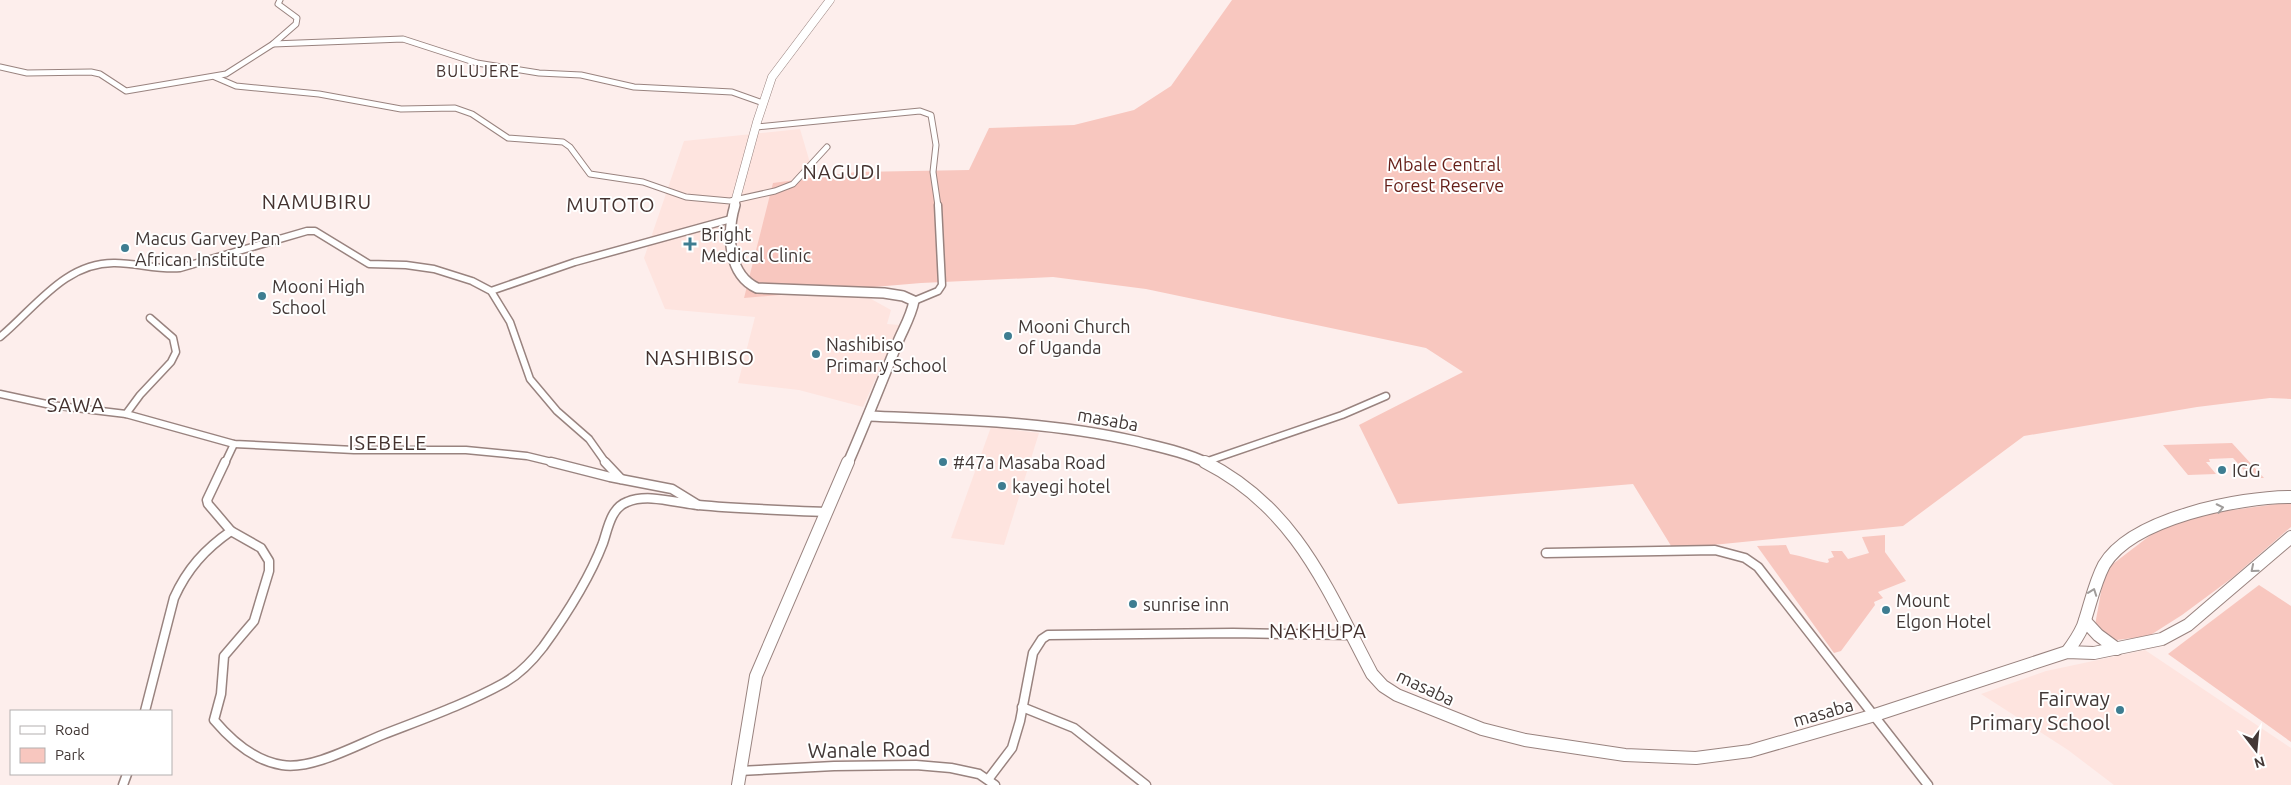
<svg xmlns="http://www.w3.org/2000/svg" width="2291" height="785" font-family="Ubuntu,sans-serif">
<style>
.built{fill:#fee4df}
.green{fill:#f8c7bf}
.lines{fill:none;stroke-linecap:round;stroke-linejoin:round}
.street-far2-casing{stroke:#99837f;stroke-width:7}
.street-far1-casing{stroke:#99837f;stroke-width:9}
.street-casing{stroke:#99837f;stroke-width:11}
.secondary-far2-casing{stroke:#99837f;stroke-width:9}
.secondary-far1-casing{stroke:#99837f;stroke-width:12}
.secondary-casing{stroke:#99837f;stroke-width:14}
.street-far2{stroke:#fff;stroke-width:5}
.street-far1{stroke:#fff;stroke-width:6}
.street{stroke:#fff;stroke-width:8}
.secondary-far2{stroke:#fff;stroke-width:8}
.secondary-far1{stroke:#fff;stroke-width:9}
.secondary{stroke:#fff;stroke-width:12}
.oneway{stroke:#a09c9a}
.poi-dot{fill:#3e7d91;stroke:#fff;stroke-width:2}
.labels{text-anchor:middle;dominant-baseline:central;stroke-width:4;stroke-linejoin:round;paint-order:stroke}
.far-quarter-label{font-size:16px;letter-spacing:1px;fill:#44322f;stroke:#fff}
.park-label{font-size:18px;fill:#651e18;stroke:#fff}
.poi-label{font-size:18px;fill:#423836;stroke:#fff;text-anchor:start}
.street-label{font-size:18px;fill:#423836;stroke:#fff}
.quarter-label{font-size:20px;letter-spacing:1px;fill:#44322f;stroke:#fff}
.near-poi-label{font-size:21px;fill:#423836;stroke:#fff;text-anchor:end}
.near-street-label{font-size:21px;fill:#423836;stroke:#fff}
</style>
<rect width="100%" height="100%" fill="#fdeeec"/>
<g class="built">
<path d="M800,129L821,200L835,279L891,310L887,324L900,325L863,407L799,390L738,383L755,317L665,309L644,258L684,141Z"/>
<path d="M991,427L1039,433L1004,545L951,538Z"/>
<path d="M2145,650L2291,748V785H2114L2068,750L1981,694L2046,671Z"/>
</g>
<g class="green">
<path d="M1232,0H2291V399L2270,398L2197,407L2024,436L1903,526L1673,549L1633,484L1398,504L1359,425L1463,372L1426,348L1146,289L1053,277L921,283L744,298L773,183L856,172L969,170L989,128L1074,125L1134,110L1171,86Z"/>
<path d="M2232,443L2264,478H2251L2233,458L2209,459L2210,462H2206L2216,474L2188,475L2163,445Z"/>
<path d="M2291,502V527L2232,578L2182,615L2149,636L2117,640L2109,639L2095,625L2105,570L2165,524L2218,512Z"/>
<path d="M1885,535V552L1906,581L1878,592L1883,598L1874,602L1875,605L1841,651L1834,653L1757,546L1786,545L1790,554C1803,556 1814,561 1827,563L1829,562L1828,559L1834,557L1831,551H1842L1848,559L1869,553L1862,537Z"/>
<path d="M2259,585L2291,606V742L2168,654Z"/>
</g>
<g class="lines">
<g class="street-far2-casing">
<g id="street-far2">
<path d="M273,44L403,39L477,63L539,73L581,75L634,87L732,92L763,103"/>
<path d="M0,67L27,73L91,72L100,74L126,91L226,74L273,44L296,24L297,18L278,4L280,0"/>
<path d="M215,77L236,86L319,94L401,109L455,108L472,114L508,138L563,142L570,147L590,174L643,182L686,197L730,201L775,191L793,184L827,147"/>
<path d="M756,127L920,111L931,115L936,145L933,172L938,206"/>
</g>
</g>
<g class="street-far1-casing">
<g id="street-far1">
<path d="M491,291L575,262L731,219"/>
<path d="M914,301L938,291L942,285L938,205"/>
<path d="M0,337C35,308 65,262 115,263C137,263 158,270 180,268L307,231H315L369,264L406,265L434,269L472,281L491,291L510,322L530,379L557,411L589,439L606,463"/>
<path d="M0,394L51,405L126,414L234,444L354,450H466L527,456L556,463"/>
<path d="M126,414L140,395L171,362L176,352L173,338L150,318"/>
<path d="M1205,462L1342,415L1386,396"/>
<path d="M225,463L234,444"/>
</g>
</g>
<g class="street-casing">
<g id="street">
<path d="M551,462L610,477L672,489L698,505"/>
<path d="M605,462L621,479"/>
<path d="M231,531L261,548L269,561V571L254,621L224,656L221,694L214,720C231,740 255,761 282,765C311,770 355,746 382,735C423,719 466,704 504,683C518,675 533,660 543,647C564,618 590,577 603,543C608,528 611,508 627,502C648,493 676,503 698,505C740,509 783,510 826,512"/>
<path d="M1546,553L1715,550L1745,558L1758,567L1928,785"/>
<path d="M1022,707L1074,728L1146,785"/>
<path d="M145,711L174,598C187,569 205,549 231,531L208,504L207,500L225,462"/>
<path d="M739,771L834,766L916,765L951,768L979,774L995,785"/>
<path d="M990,777L1012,748L1020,721L1033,653L1042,639L1048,635L1233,633L1351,635"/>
<path d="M123,785L127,774"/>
</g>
</g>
<g class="secondary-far2-casing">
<path id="secondary-far2" d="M734,206L757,122L772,77L830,0"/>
</g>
<g class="secondary-far1-casing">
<g id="secondary-far1">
<path d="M735,205C727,232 727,274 757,288L884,293L903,296L914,301C911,317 903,329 897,344C881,384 865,424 848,463"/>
<path d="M869,416C958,420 1048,421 1135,441C1159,447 1185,452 1207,463"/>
</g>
</g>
<g class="secondary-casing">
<g id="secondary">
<path d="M1205,462C1296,508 1327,589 1372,674L1383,686L1397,695L1482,729L1525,740L1625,755L1696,758L1750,751L1875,715L2067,652L2094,653L2162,639L2188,625L2291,537"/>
<path d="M2085,621L2098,635L2117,649"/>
<path d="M2067,652C2073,644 2079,635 2083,626C2090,606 2094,584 2104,565C2132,518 2240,497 2291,497"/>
<path d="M738,785L756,676L848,462"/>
</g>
</g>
<use href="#street-far2" class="street-far2"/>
<use href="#street-far1" class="street-far1"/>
<use href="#street" class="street"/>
<use href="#secondary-far2" class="secondary-far2"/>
<use href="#secondary-far1" class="secondary-far1"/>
<use href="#secondary" class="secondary"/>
</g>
<defs><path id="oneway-chevron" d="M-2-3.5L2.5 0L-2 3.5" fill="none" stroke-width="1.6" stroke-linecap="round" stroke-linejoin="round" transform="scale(1.25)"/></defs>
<g class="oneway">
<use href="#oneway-chevron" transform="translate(2220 508) rotate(-12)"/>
<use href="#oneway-chevron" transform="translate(2254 569) rotate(140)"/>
<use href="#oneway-chevron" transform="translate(2093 592) rotate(-70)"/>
</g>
<g class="poi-dot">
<path d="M687.5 236.5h5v5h5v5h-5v5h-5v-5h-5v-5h5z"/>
<circle cx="125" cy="248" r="5"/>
<circle cx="262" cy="296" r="5"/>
<circle cx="1008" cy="336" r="5"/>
<circle cx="816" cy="354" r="5"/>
<circle cx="943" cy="462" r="5"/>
<circle cx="2222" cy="470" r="5"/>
<circle cx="1002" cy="486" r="5"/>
<circle cx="1133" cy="604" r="5"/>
<circle cx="1886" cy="610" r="5"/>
<circle cx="2120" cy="710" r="5"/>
</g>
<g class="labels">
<g class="far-quarter-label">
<text x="478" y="71">BULUJERE</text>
</g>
<g class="park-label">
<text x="1444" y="164">Mbale Central<tspan x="1444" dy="21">Forest Reserve</tspan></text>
</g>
<g class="poi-label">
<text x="701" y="234">Bright<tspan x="701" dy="21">Medical Clinic</tspan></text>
<text x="135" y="238">Macus Garvey Pan<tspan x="135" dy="21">African Institute</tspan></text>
<text x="272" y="286">Mooni High<tspan x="272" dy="21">School</tspan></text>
<text x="1018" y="326">Mooni Church<tspan x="1018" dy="21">of Uganda</tspan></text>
<text x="826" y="344">Nashibiso<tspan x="826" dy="21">Primary School</tspan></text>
<text x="953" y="462">#47a Masaba Road</text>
<text x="2232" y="470">IGG</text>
<text x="1012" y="486">kayegi hotel</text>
<text x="1896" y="600">Mount<tspan x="1896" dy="21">Elgon Hotel</tspan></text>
<text x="1143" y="604">sunrise inn</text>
</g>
<g class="street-label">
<text transform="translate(1108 419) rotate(10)">masaba</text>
<text transform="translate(1426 687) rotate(25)">masaba</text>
<text transform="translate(1823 712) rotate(-16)">masaba</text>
</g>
<g class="quarter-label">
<text x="842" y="171">NAGUDI</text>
<text x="317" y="201">NAMUBIRU</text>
<text x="611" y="204">MUTOTO</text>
<text x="700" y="357">NASHIBISO</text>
<text x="76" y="404">SAWA</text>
<text x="388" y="442">ISEBELE</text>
<text x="1318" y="630">NAKHUPA</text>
</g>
<g class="near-poi-label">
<text x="2110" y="698">Fairway<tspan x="2110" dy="24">Primary School</tspan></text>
</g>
<g class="near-street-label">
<text transform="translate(869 749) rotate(-1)">Wanale Road</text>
</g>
</g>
<rect x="10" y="710" width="162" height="65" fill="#ffffff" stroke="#b3afaf"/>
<rect x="20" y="726" width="25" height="8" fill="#ffffff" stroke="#b3afaf"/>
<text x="55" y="735" font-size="15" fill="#423836">Road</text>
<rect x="20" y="748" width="25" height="15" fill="#f8c7bf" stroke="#b3afaf"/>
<text x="55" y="760" font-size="15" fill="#423836">Park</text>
<g transform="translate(2256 750) rotate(164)" stroke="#ffffff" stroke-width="4" paint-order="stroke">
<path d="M0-4L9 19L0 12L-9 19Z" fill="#423836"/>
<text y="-8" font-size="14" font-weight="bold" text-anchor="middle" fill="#423836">N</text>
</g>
</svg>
